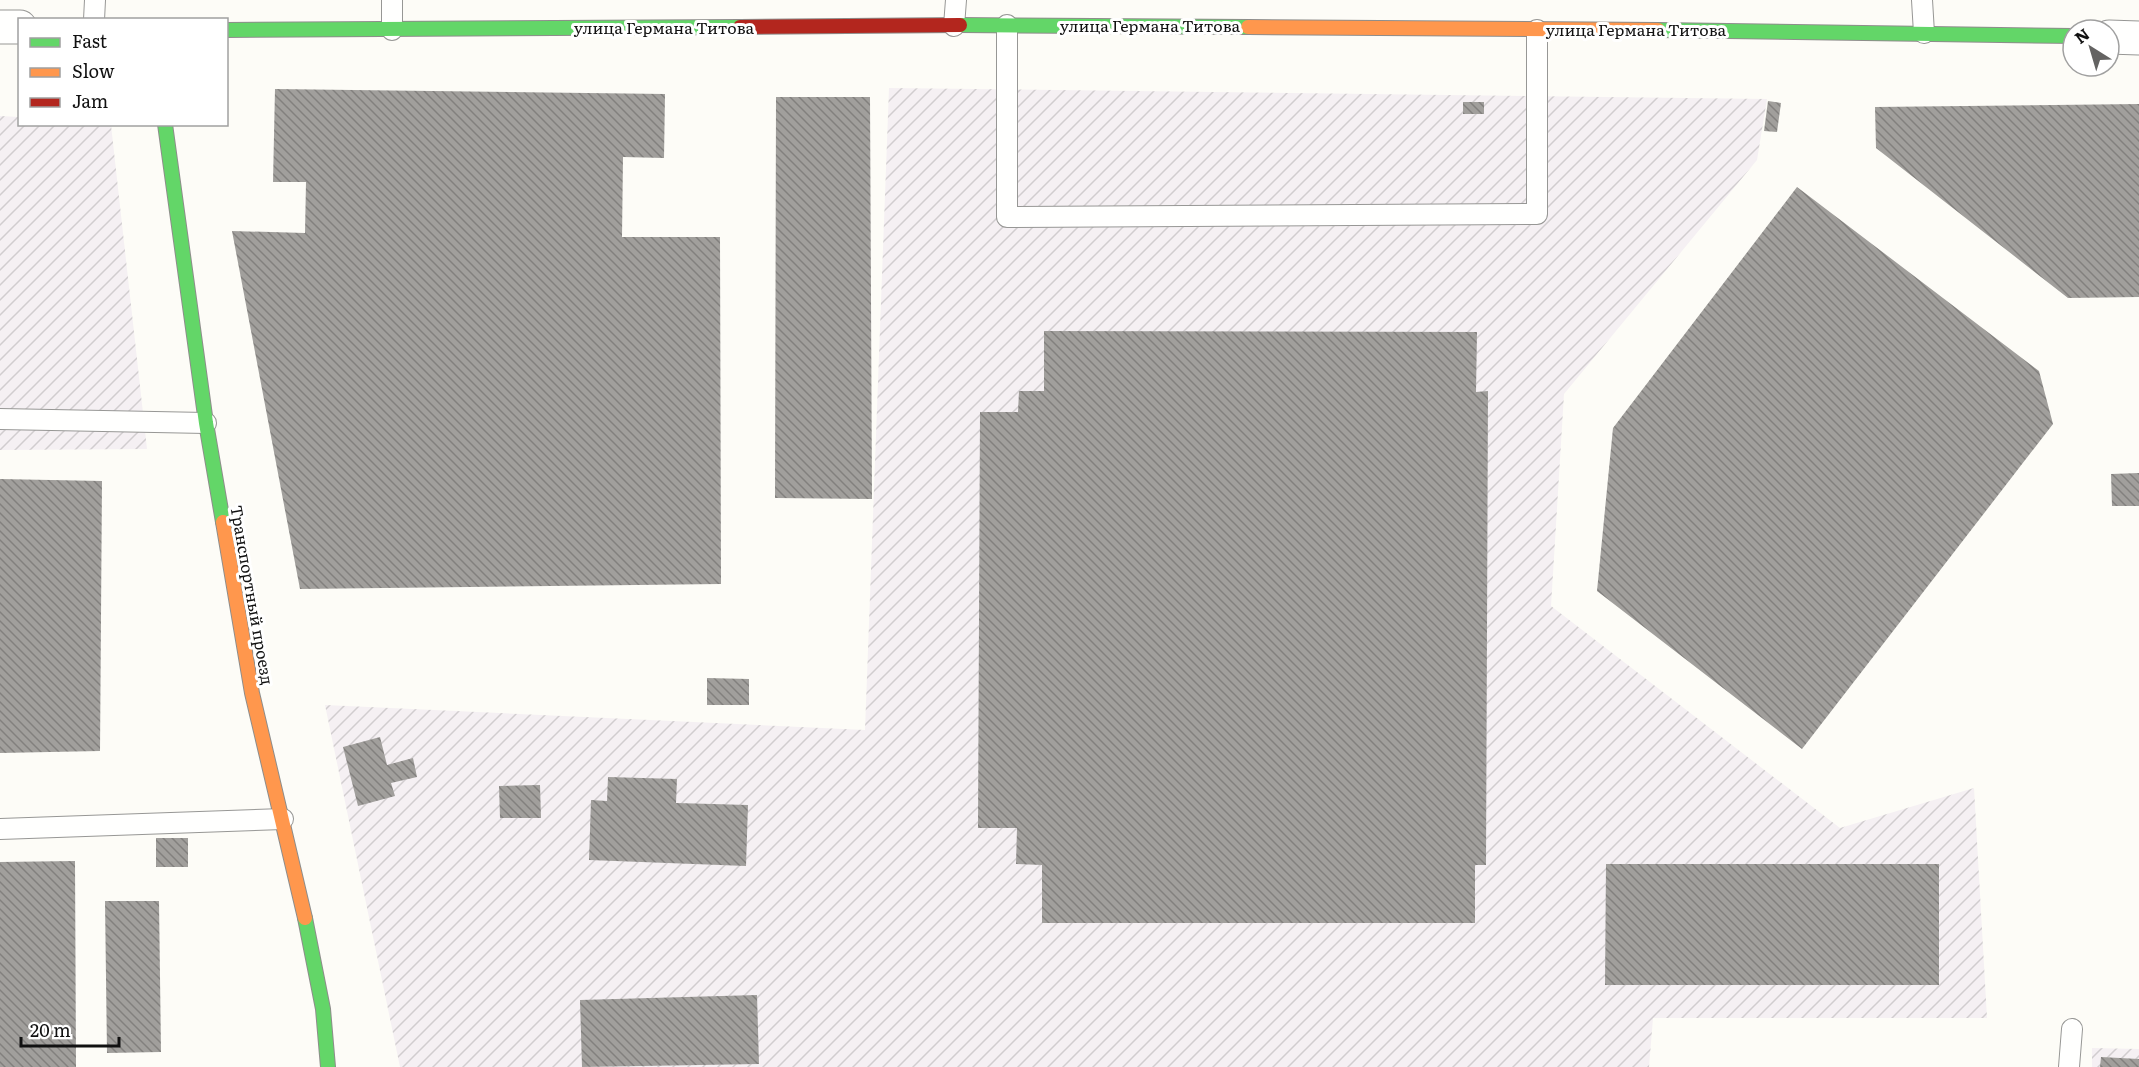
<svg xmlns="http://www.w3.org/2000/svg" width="2139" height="1067" font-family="Literata,serif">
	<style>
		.industrial { fill: url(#industrial-furrows) }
		.building { fill: url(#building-back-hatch) }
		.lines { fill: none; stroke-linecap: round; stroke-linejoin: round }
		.lane-casing { stroke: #979795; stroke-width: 22 }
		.street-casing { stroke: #979795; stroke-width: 35 }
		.fast-casing { stroke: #8e8d8b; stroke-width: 16 }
		.slow-casing { stroke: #8e8d8b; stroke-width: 16 }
		.jam-casing { stroke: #8e8d8b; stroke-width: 16 }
		.lane { stroke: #fffffe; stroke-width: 20 }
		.street { stroke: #fffffe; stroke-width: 33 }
		.fast { stroke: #63d668; stroke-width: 14 }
		.slow { stroke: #ff974d; stroke-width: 14 }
		.jam { stroke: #b3261e; stroke-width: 14 }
		.labels { text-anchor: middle; stroke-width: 6; stroke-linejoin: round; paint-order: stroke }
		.street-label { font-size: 16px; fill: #111; stroke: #fff }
	</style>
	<defs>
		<pattern id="industrial-furrows" width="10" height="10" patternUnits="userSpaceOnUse" patternTransform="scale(1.5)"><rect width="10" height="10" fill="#f5f0f3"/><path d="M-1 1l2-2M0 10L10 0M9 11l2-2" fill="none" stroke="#d1cdcf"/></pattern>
		<pattern id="building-back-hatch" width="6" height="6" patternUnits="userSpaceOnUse" patternTransform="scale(1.5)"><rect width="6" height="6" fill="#a19f9c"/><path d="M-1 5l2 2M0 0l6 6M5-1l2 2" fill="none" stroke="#82807e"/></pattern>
	</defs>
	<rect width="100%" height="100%" fill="#fdfcf7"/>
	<!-- industrial -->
	<path class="industrial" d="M 889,88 L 1767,99 L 1757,160 L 1564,394 L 1551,606 L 1840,828 L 1974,788 L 1987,1018 L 1653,1018 L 1649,1067 L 400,1067 L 325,705 L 865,730 Z
		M 0,116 L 19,117 L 20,124 L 111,125 L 147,449 L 0,450 Z
		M 2092,1048 L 2139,1049 L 2139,1067 L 2092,1067 Z"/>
	<!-- building -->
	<path class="building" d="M 275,89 L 665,94 L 664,158 L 623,157 L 622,237 L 720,237 L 721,584 L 300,589 L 232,231 L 305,233 L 306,182 L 273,182 Z
		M 776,97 L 870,97 L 872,499 L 775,498 Z
		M 1768,101 L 1781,103 L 1777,132 L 1764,131 Z
		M 1463,102 L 1484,102 L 1484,114 L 1463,114 Z
		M 2139,104 L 2139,297 L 2068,298 L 1876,148 L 1875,107 Z
		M 1797,187 L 2039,371 L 2053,424 L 1802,749 L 1597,591 L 1613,428 Z
		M 1044,331 L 1477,332 L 1476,392 L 1488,391 L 1486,865 L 1475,865 L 1475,923 L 1042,923 L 1042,865 L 1016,864 L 1017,828 L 978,828 L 980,412 L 1018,412 L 1019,391 L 1044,391 Z
		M 2139,473 L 2139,506 L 2112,506 L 2111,474 Z
		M 0,479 L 102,481 L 100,751 L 0,753 Z
		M 707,678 L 749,679 L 749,705 L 707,705 Z
		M 380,737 L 387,765 L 413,758 L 417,777 L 391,783 L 395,796 L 358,806 L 343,747 Z
		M 608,777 L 677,779 L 676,803 L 748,805 L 746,866 L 589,860 L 591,800 L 607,801 Z
		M 540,785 L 541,818 L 500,818 L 499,786 Z
		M 156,838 L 188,838 L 188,867 L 156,867 Z
		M 75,861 L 76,1067 L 0,1067 L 0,862 Z
		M 1606,864 L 1939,864 L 1939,985 L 1605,985 Z
		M 105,901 L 159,901 L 161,1052 L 107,1053 Z
		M 757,995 L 759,1064 L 582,1067 L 580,1000 Z
		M 2101,1057 L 2139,1059 L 2139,1067 L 2100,1067 Z"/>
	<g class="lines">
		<!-- lane casing -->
		<g class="lane-casing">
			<path id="lane" d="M 1922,0 L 1924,33
				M 94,20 L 95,0
				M 1007,25 L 1007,217 L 1537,214 L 1537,30
				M 954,26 L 956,0
				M 392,30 L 392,0
				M 0,419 L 206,423
				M 0,829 L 283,819
				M 2069,1067 L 2072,1029"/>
		</g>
		<!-- street casing -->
		<g class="street-casing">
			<path id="street" d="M 0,27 L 20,27
				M 2109,37 L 2139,38"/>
		</g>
		<!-- fast casing -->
		<g class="fast-casing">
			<path id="fast" d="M 960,25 L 1248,27
				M 226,30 L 740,27
				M 1658,30 L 2073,36
				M 165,124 L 206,423 L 223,522
				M 305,918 L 323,1009 L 328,1067"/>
		</g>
		<!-- slow casing -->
		<g class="slow-casing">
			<path id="slow" d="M 1248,27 L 1658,30
				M 223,522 L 252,693 L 305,918"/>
		</g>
		<!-- jam casing -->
		<g class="jam-casing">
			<path id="jam" d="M 740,27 L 960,25"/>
		</g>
		<!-- lane -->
		<use href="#lane" class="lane"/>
		<!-- street -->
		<use href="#street" class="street"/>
		<!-- fast -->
		<use href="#fast" class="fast"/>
		<!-- slow -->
		<use href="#slow" class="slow"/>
		<!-- jam -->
		<use href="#jam" class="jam"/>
	</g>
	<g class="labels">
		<!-- street labels -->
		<g class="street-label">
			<text x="1150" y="32">улица Германа Титова</text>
			<text x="664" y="34">улица Германа Титова</text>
			<text x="1636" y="36">улица Германа Титова</text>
			<text transform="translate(252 595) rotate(80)" y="6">Транспортный проезд</text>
		</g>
	</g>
	<!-- legend -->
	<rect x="18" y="18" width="210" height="108" fill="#ffffff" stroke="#a0a0a0" stroke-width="1.5"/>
	<rect x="30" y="38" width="30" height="9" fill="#63d668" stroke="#a0a0a0" stroke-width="1.5"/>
	<text x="72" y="48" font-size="18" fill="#111111">Fast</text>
	<rect x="30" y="68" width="30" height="9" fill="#ff974d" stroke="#a0a0a0" stroke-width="1.5"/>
	<text x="72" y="78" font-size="18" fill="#111111">Slow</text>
	<rect x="30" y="98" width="30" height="9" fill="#b3261e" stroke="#a0a0a0" stroke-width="1.5"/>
	<text x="72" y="108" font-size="18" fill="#111111">Jam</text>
	<!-- north arrow -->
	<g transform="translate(2091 48) rotate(323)"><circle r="28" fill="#ffffff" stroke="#a0a0a0" stroke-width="1.5"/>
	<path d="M0-4.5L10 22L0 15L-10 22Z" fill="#646362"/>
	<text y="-9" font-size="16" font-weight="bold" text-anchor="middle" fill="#111111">N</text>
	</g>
	<!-- scale -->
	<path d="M21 1037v9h98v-9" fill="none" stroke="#111111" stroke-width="3"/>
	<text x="30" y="1037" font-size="18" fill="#111111" stroke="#ffffff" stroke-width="4.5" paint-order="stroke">20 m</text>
</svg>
